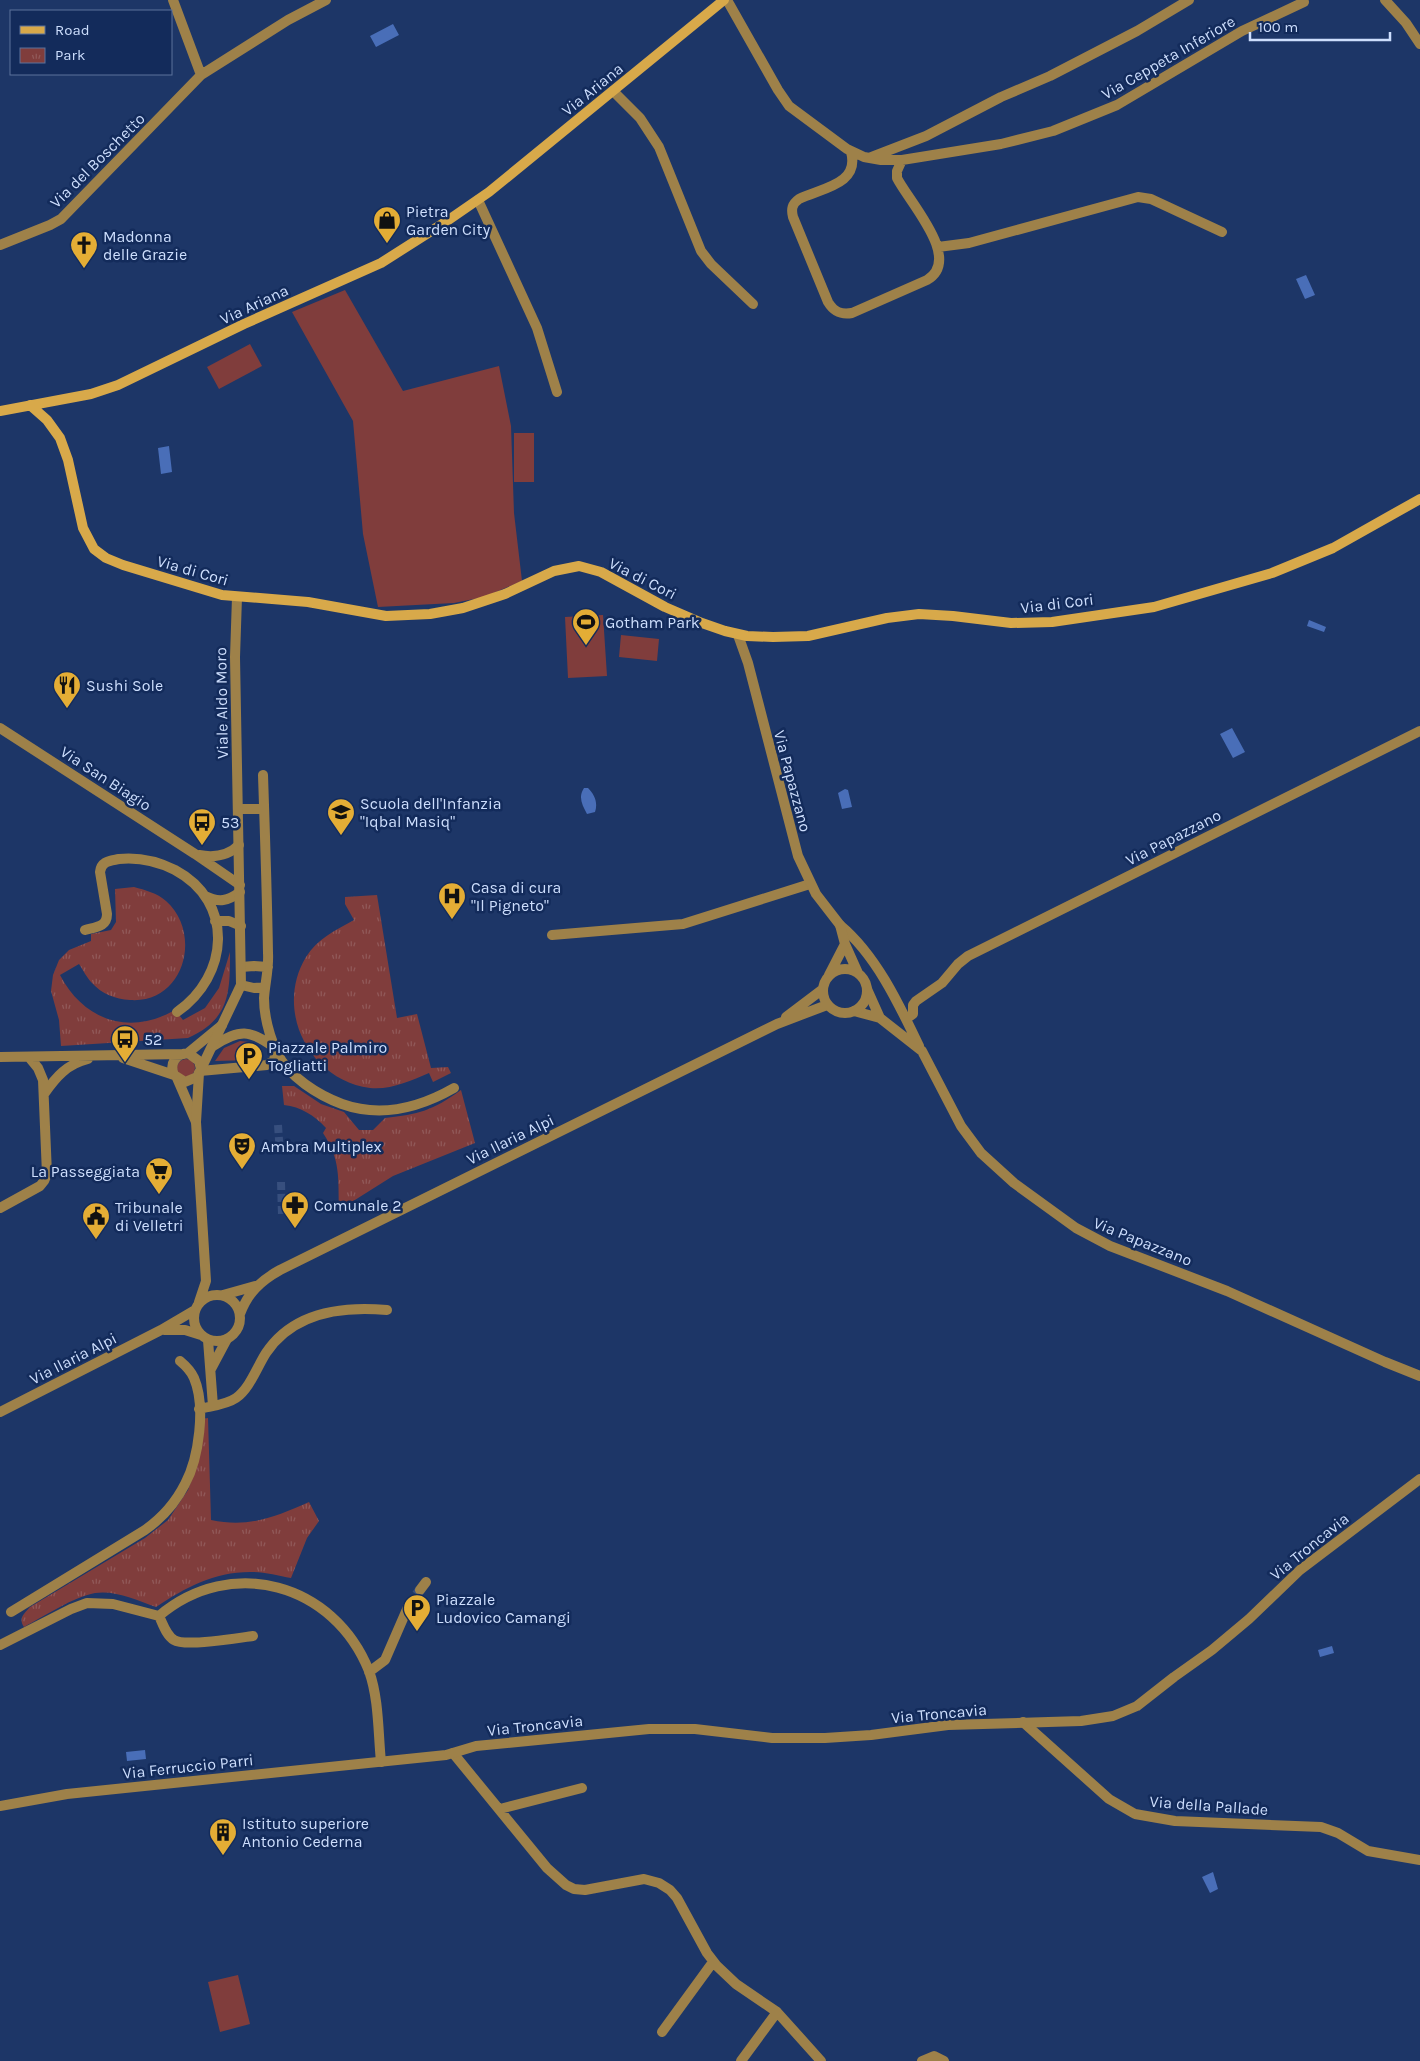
<svg xmlns="http://www.w3.org/2000/svg" width="1420" height="2061" font-family="Karla,sans-serif">
	<style>
		.grass { fill: #803d3c }
		.park { fill: url(#park-tufts) }
		.water { fill: #496eb8 }
		.lines { fill: none; stroke-linecap: round; stroke-linejoin: round }
		.pedestrian-tunnel { stroke: #374f7e; stroke-width: 8; stroke-dasharray: 8 4; stroke-linecap: butt }
		.minor-tunnel { stroke: #374f7e; stroke-width: 10; stroke-dasharray: 10 5; stroke-linecap: butt }
		.minor { stroke: #9e8149; stroke-width: 10 }
		.tertiary { stroke: #9e8149; stroke-width: 10 }
		.secondary { stroke: #d8a94a; stroke-width: 10 }
		.labels { text-anchor: middle; stroke-width: 5; stroke-linejoin: round; paint-order: stroke }
		.street-label { font-size: 16px; fill: #cddefd; stroke: #132b5b }
		.poi-label { font-size: 16px; fill: #cddefd; stroke: #132b5b; text-anchor: start }
	</style>
	<defs>
		<pattern id="park-tufts" width="24" height="20" patternUnits="userSpaceOnUse" patternTransform="scale(1.25)"><rect width="24" height="20" fill="#803d3c"/><path d="M3 7l-1-3M5 7V3M7 7l1-3M15 17l-1-3M17 17v-4M19 17l1-3" fill="none" stroke="#915959"/></pattern>
	</defs>
	<rect width="100%" height="100%" fill="#1d3667"/>
	<!-- grass -->
	<path class="grass" d="M 345,290 L 403,391 L 499,366 L 511,426 L 514,513 L 522,581 L 484,597 L 454,603 L 378,607 L 363,534 L 353,421 L 292,312 Z
		M 250,344 L 262,366 L 219,389 L 207,367 Z
		M 514,433 L 534,433 L 534,482 L 514,482 Z
		M 603,615 L 607,676 L 568,678 L 565,617 Z
		M 621,635 L 659,639 L 657,661 L 619,657 Z
		M 240,1041 L 249,1042 L 262,1050 L 258,1057 L 252,1060 L 215,1061 L 224,1048 Z
		M177 1068a9 9 0 1 1 18 0a9 9 0 1 1-18 0Z
		M 238,1975 L 250,2024 L 220,2032 L 208,1982 Z"/>
	<!-- park -->
	<path class="park" d="M 134,887 C 145,890 157,893 166,901 C 203,934 184,1004 130,1000 C 115,999 102,994 92,983 C 87,978 83,970 79,964 L 60,975 C 84,1021 130,1036 175,1010 L 183,1020 L 205,1008 L 219,988 L 230,952 C 230,993 230,1019 188,1038 L 61,1046 L 59,1020 L 51,991 L 53,975 L 59,960 L 69,950 L 91,941 L 91,934 L 111,930 L 116,922 L 115,889 Z
		M 377,895 L 397,1018 L 417,1014 L 431,1068 L 448,1067 L 451,1073 L 433,1082 L 429,1073 C 410,1081 391,1090 370,1088 C 309,1080 274,1010 306,957 C 317,939 336,930 354,920 L 345,904 L 345,897 Z
		M 282,1086 L 294,1086 L 321,1104 L 344,1112 L 359,1130 L 373,1130 L 385,1118 C 419,1114 432,1111 461,1090 L 475,1143 L 393,1176 L 339,1210 C 338,1178 341,1160 323,1133 L 326,1128 C 314,1115 301,1107 284,1105 Z
		M 208,1418 L 211,1520 C 249,1528 275,1517 309,1502 L 319,1521 L 307,1538 L 291,1578 C 279,1576 265,1572 253,1572 C 216,1571 186,1587 156,1607 C 137,1600 115,1590 95,1593 C 73,1597 45,1616 24,1627 C 18,1618 24,1614 30,1607 L 145,1538 L 168,1520 L 188,1490 L 197,1465 L 202,1419 Z"/>
	<!-- water -->
	<path class="water" d="M 393,24 L 399,35 L 376,47 L 370,36 Z
		M 1306,275 L 1315,295 L 1305,299 L 1296,279 Z
		M 169,446 L 172,472 L 161,474 L 158,448 Z
		M 1309,620 L 1326,627 L 1324,632 L 1307,626 Z
		M 1232,728 L 1245,752 L 1233,758 L 1220,734 Z
		M 584,788 L 588,788 C 595,795 598,803 595,812 L 587,814 C 582,805 578,797 584,788 Z
		M 845,789 L 848,790 L 852,807 L 842,809 L 838,793 Z
		M 1332,1646 L 1334,1653 L 1320,1657 L 1318,1650 Z
		M 145,1750 L 146,1759 L 127,1761 L 126,1752 Z
		M 1213,1872 L 1218,1889 L 1210,1893 L 1202,1877 Z"/>
	<g class="lines">
		<!-- pedestrian-tunnel -->
		<path class="pedestrian-tunnel" d="M 278,1125 L 280,1154
			M 281,1182 L 282,1215"/>
		<!-- minor-tunnel -->
		<path class="minor-tunnel" d="M 408,1607 L 420,1590"/>
		<!-- minor -->
		<path class="minor" d="M 173,0 L 201,75
			M 727,0 L 778,90 L 789,106 L 847,149 L 864,157 L 881,160 L 902,160 L 1001,144 L 1053,131 L 1117,105 L 1242,31 L 1304,2
			M 1385,0 L 1406,23 L 1420,44
			M 613,91 L 640,118 L 659,147 L 701,251 L 711,264 L 753,304
			M 851,152 C 860,184 822,188 799,199 C 792,204 791,209 793,217 L 828,302 C 834,312 841,315 852,313 L 927,280 C 963,259 909,202 897,178 L 897,171 L 902,160
			M 869,158 L 926,136 L 1001,97 L 1050,76 L 1137,31 L 1189,0
			M 478,200 L 537,328 L 557,392
			M 0,245 L 50,225 L 61,219 L 201,75 L 288,20 L 326,0
			M 938,247 L 969,243 L 1138,197 L 1151,199 L 1222,232
			M 0,728 L 195,854 L 240,885
			M 263,775 C 265,834 267,894 268,953 C 269,969 265,983 264,998 C 264,1016 270,1037 277,1053 C 289,1077 318,1095 342,1104 C 381,1118 419,1108 454,1088
			M 238,809 L 264,809
			M 199,855 C 215,858 228,856 239,845
			M 205,896 C 219,903 228,901 240,892
			M 215,921 L 229,921 L 241,926
			M 840,925 C 876,955 899,1004 919,1046
			M 85,930 C 96,927 107,927 107,914 L 100,872 C 101,861 110,861 119,859 C 139,857 157,861 175,870 C 235,902 229,976 177,1012
			M 552,935 L 683,924 L 810,884
			M 241,967 L 254,966 L 268,967
			M 241,985 L 254,988 L 265,987
			M 867,989 L 880,1018
			M 854,1011 L 880,1018 L 922,1051 L 961,1126 L 981,1153 L 1014,1183 L 1076,1228 L 1110,1246 L 1227,1291 L 1385,1362 L 1420,1376
			M 906,1019 L 913,1014 L 913,1005 L 916,1001 L 942,983 L 958,964 L 968,956 L 1420,731
			M 213,1046 C 239,1029 250,1029 275,1048
			M 188,1053 L 222,1025
			M 0,1057 L 184,1054
			M 123,1058 L 174,1075 L 185,1082 L 197,1077 L 201,1069 L 199,1061 L 188,1053 C 176,1054 169,1063 174,1075
			M 200,1071 L 267,1065 L 274,1060 L 276,1051
			M 177,1078 L 196,1122
			M 44,1094 C 56,1077 67,1064 88,1059
			M 0,1208 L 40,1186 L 44,1181 L 47,1174 L 43,1080 L 38,1068 L 29,1057
			M 208,1340 L 213,1406
			M 211,1369 L 227,1339
			M 199,1409 C 211,1406 226,1405 236,1398 C 250,1388 257,1367 266,1353 C 293,1312 343,1306 387,1310
			M 420,1590 L 426,1582
			M 11,1612 L 145,1530 C 162,1518 176,1502 185,1484 C 199,1458 206,1406 194,1378 C 191,1371 186,1366 180,1361
			M 159,1616 C 231,1555 334,1583 369,1671 C 379,1699 378,1732 381,1762
			M 0,1645 L 71,1609 L 87,1603 L 113,1604 L 159,1616 C 163,1624 166,1635 174,1640 C 185,1647 237,1638 253,1636
			M 369,1672 L 385,1660 L 408,1607
			M 1023,1722 L 1109,1799 L 1135,1814 L 1175,1821 L 1321,1827 L 1338,1833 L 1368,1851 L 1420,1860
			M 453,1753 L 547,1868 L 566,1885 L 574,1889 L 585,1890 L 644,1879 L 659,1883 L 670,1890 L 677,1898 L 707,1953 L 717,1966 L 736,1984 L 777,2012 L 821,2061
			M 500,1809 L 582,1788
			M 662,2032 L 713,1962
			M 741,2061 L 777,2012
			M 922,2061 L 934,2056 L 944,2061"/>
		<!-- tertiary -->
		<path class="tertiary" d="M 738,635 L 748,663 L 798,856 L 816,894 L 840,925 L 845,944 L 858,973
			M823 991a22 22 0 1 1 44 0a22 22 0 1 1-44 0Z
			M 829,975 L 845,944
			M 786,1017 L 823,989
			M 201,1069 L 241,985 L 235,657 L 237,597
			M194 1318a23 23 0 1 1 46 0a23 23 0 1 1-46 0Z
			M 223,1295 L 255,1286
			M 199,1302 L 206,1281 L 196,1122 L 199,1073
			M 240,1314 C 248,1293 260,1281 280,1270 L 777,1024 L 827,1005
			M 164,1330 L 185,1330 L 201,1335
			M 0,1412 L 161,1330 L 195,1310
			M 0,1806 L 67,1794 L 446,1755 L 476,1746 L 649,1729 L 695,1729 L 772,1738 L 825,1738 L 871,1735 L 948,1725 L 1081,1721 L 1113,1716 L 1137,1706 L 1174,1677 L 1212,1650 L 1249,1619 L 1300,1570 L 1420,1479"/>
		<!-- secondary -->
		<path class="secondary" d="M 30,405 L 47,420 L 60,438 L 68,460 L 83,528 L 94,549 L 106,558 L 123,565 L 222,595 L 308,602 L 386,616 L 430,614 L 463,608 L 505,594 L 554,571 L 579,566 L 601,572 L 665,607 L 702,623 L 725,631 L 747,636 L 773,637 L 808,636 L 887,618 L 919,614 L 953,616 L 1011,623 L 1052,622 L 1154,607 L 1272,573 L 1333,548 L 1420,499
			M 0,411 L 91,394 L 118,385 L 244,324 L 381,263 L 447,221 L 489,192 L 724,0"/>
	</g>
	<!-- icons -->
	<defs>
		<g id="shop-pin" transform="scale(1.4375)"><path d="M0 17L-7.5 6A9.5 9.5 0 1 1 7.5 6Z" fill="#e4ad35" stroke="#132b5b"/><path d="M-5-2.5h2.3a2.7 3.5 0 0 1 5.4 0H5L5.5 6h-11ZM-1.5-2.5h3a1.5 2.3 0 0 0-3 0Z" fill="#111"/></g>
		<g id="church-pin" transform="scale(1.4375)"><path d="M0 17L-7.5 6A9.5 9.5 0 1 1 7.5 6Z" fill="#e4ad35" stroke="#132b5b"/><path d="M-1.2-6h2.4v3.5h3.3v2.4h-3.3V6h-2.4V-.1h-3.3v-2.4h3.3Z" fill="#111"/></g>
		<g id="stadium-pin" transform="scale(1.4375)"><path d="M0 17L-7.5 6A9.5 9.5 0 1 1 7.5 6Z" fill="#e4ad35" stroke="#132b5b"/><path d="M0-5a6.5 5 0 1 0 0 10a6.5 5 0 1 0 0-10ZM-3.5-1.8h7v3.6h-7Z" fill="#111"/></g>
		<g id="restaurant-pin" transform="scale(1.4375)"><path d="M0 17L-7.5 6A9.5 9.5 0 1 1 7.5 6Z" fill="#e4ad35" stroke="#132b5b"/><path d="M-5-6h1v4h1v-4h1v4h1v-4h1v5L-1.5 .5V6h-2V.5L-5-1ZM5-6V6H3V1.5H1.5Q1.5-4 5-6Z" fill="#111"/></g>
		<g id="school-pin" transform="scale(1.4375)"><path d="M0 17L-7.5 6A9.5 9.5 0 1 1 7.5 6Z" fill="#e4ad35" stroke="#132b5b"/><path d="M0-5L7-2L0 1L-7-2ZM-4 1L0 2.5L4 1V4Q0 6-4 4Z" fill="#111"/></g>
		<g id="bus-pin" transform="scale(1.4375)"><path d="M0 17L-7.5 6A9.5 9.5 0 1 1 7.5 6Z" fill="#e4ad35" stroke="#132b5b"/><path d="M-5-6H5V4H4V6H2V4H-2V6H-4V4H-5ZM-3.5-4V0h7V-4ZM-3.5 1.2v1.5H-2V1.2ZM2 1.2v1.5H3.5V1.2Z" fill="#111"/></g>
		<g id="hospital-pin" transform="scale(1.4375)"><path d="M0 17L-7.5 6A9.5 9.5 0 1 1 7.5 6Z" fill="#e4ad35" stroke="#132b5b"/><path d="M-5-5h3v3.5h4V-5h3V5h-3V1.5h-4V5h-3Z" fill="#111"/></g>
		<g id="parking-pin" transform="scale(1.4375)"><path d="M0 17L-7.5 6A9.5 9.5 0 1 1 7.5 6Z" fill="#e4ad35" stroke="#132b5b"/><path d="M-3.5-5.5H1a3.5 3.5 0 0 1 0 7H-1V5.5H-3.5ZM-1-3.4V-.6H.8a1.4 1.4 0 0 0 0-2.8Z" fill="#111"/></g>
		<g id="theatre-pin" transform="scale(1.4375)"><path d="M0 17L-7.5 6A9.5 9.5 0 1 1 7.5 6Z" fill="#e4ad35" stroke="#132b5b"/><path d="M-5-5.5Q0-4 5-5.5V0Q5 5 0 6Q-5 5-5 0ZM-3.3-2.5H-1v1.5H-3.3ZM1-2.5H3.3v1.5H1ZM-2.8 1Q0 5.5 2.8 1Z" fill="#111"/></g>
		<g id="supermarket-pin" transform="scale(1.4375)"><path d="M0 17L-7.5 6A9.5 9.5 0 1 1 7.5 6Z" fill="#e4ad35" stroke="#132b5b"/><path d="M-6-5.5h2.5l.6 2H6L4.5 2H-2.5L-4.4-4H-6ZM-1.5 3.2a1.3 1.3 0 1 0 .1 0ZM3 3.2a1.3 1.3 0 1 0 .1 0Z" fill="#111"/></g>
		<g id="pharmacy-pin" transform="scale(1.4375)"><path d="M0 17L-7.5 6A9.5 9.5 0 1 1 7.5 6Z" fill="#e4ad35" stroke="#132b5b"/><path d="M-2-6h4v4h4v4h-4v4h-4v-4h-4v-4h4Z" fill="#111"/></g>
		<g id="civic-pin" transform="scale(1.4375)"><path d="M0 17L-7.5 6A9.5 9.5 0 1 1 7.5 6Z" fill="#e4ad35" stroke="#132b5b"/><path d="M-.6-6.5H3V-4.5H.6V-3L4-1V1h2V6H-6V1h2V-1L-.6-3ZM-1.2 2.5V6h2.4V2.5Z" fill="#111"/></g>
		<g id="building-pin" transform="scale(1.4375)"><path d="M0 17L-7.5 6A9.5 9.5 0 1 1 7.5 6Z" fill="#e4ad35" stroke="#132b5b"/><path d="M-4-6H4V6H1V3H-1V6H-4ZM-2.5-4.3h1.7v1.8h-1.7ZM.8-4.3h1.7v1.8H.8ZM-2.5-1h1.7V.8h-1.7ZM.8-1h1.7V.8H.8Z" fill="#111"/></g>
	</defs>
	<g fill-rule="evenodd">
		<use href="#shop-pin" x="387" y="220"/>
		<use href="#church-pin" x="84" y="245"/>
		<use href="#stadium-pin" x="586" y="622"/>
		<use href="#restaurant-pin" x="67" y="685"/>
		<use href="#school-pin" x="341" y="812"/>
		<use href="#bus-pin" x="202" y="822"/>
		<use href="#hospital-pin" x="452" y="896"/>
		<use href="#bus-pin" x="125" y="1039"/>
		<use href="#parking-pin" x="249" y="1056"/>
		<use href="#theatre-pin" x="242" y="1146"/>
		<use href="#supermarket-pin" x="159" y="1171"/>
		<use href="#pharmacy-pin" x="295" y="1205"/>
		<use href="#civic-pin" x="96" y="1216"/>
		<use href="#parking-pin" x="417" y="1608"/>
		<use href="#building-pin" x="223" y="1832"/>
	</g>
	<g class="labels">
		<!-- street labels -->
		<g class="street-label">
			<text transform="translate(1168 57) rotate(-30)" y="6">Via Ceppeta Inferiore</text>
			<text transform="translate(592 89) rotate(-39)" y="6">Via Ariana</text>
			<text transform="translate(97 160) rotate(-45)" y="6">Via del Boschetto</text>
			<text transform="translate(254 304) rotate(-25)" y="6">Via Ariana</text>
			<text transform="translate(193 570) rotate(16)" y="6">Via di Cori</text>
			<text transform="translate(643 578) rotate(27)" y="6">Via di Cori</text>
			<text transform="translate(1057 603) rotate(-7)" y="6">Via di Cori</text>
			<text transform="translate(221 703) rotate(-91)" y="6">Viale Aldo Moro</text>
			<text transform="translate(106 778) rotate(33)" y="6">Via San Biagio</text>
			<text transform="translate(793 781) rotate(75)" y="6">Via Papazzano</text>
			<text transform="translate(1173 837) rotate(-27)" y="6">Via Papazzano</text>
			<text transform="translate(510 1139) rotate(-26)" y="6">Via Ilaria Alpi</text>
			<text transform="translate(1143 1241) rotate(22)" y="6">Via Papazzano</text>
			<text transform="translate(73 1358) rotate(-27)" y="6">Via Ilaria Alpi</text>
			<text transform="translate(1309 1546) rotate(-39)" y="6">Via Troncavia</text>
			<text transform="translate(939 1713) rotate(-5)" y="6">Via Troncavia</text>
			<text transform="translate(535 1725) rotate(-6)" y="6">Via Troncavia</text>
			<text transform="translate(188 1766) rotate(-6)" y="6">Via Ferruccio Parri</text>
			<text transform="translate(1209 1805) rotate(4)" y="6">Via della Pallade</text>
		</g>
		<!-- poi labels -->
		<g class="poi-label">
			<text x="406" y="217">Pietra<tspan x="406" dy="18">Garden City</tspan></text>
			<text x="103" y="242">Madonna<tspan x="103" dy="18">delle Grazie</tspan></text>
			<text x="605" y="628">Gotham Park</text>
			<text x="86" y="691">Sushi Sole</text>
			<text x="360" y="809">Scuola dell'Infanzia<tspan x="360" dy="18">"Iqbal Masiq"</tspan></text>
			<text x="221" y="828">53</text>
			<text x="471" y="893">Casa di cura<tspan x="471" dy="18">"Il Pigneto"</tspan></text>
			<text x="144" y="1045">52</text>
			<text x="268" y="1053">Piazzale Palmiro<tspan x="268" dy="18">Togliatti</tspan></text>
			<text x="261" y="1152">Ambra Multiplex</text>
			<text x="140" y="1177" text-anchor="end">La Passeggiata</text>
			<text x="314" y="1211">Comunale 2</text>
			<text x="115" y="1213">Tribunale<tspan x="115" dy="18">di Velletri</tspan></text>
			<text x="436" y="1605">Piazzale<tspan x="436" dy="18">Ludovico Camangi</tspan></text>
			<text x="242" y="1829">Istituto superiore<tspan x="242" dy="18">Antonio Cederna</tspan></text>
		</g>
	</g>
	<!-- legend -->
	<rect x="10" y="10" width="162" height="65" fill="#132b5b" stroke="#5d739c"/>
	<rect x="20" y="26" width="25" height="8" fill="#d8a94a" stroke="#5d739c"/>
	<text x="55" y="35" font-size="15" fill="#cddefd">Road</text>
	<rect x="20" y="48" width="25" height="15" fill="url(#park-tufts)" stroke="#5d739c"/>
	<text x="55" y="60" font-size="15" fill="#cddefd">Park</text>
	<!-- scale -->
	<path d="M1250 32v8h140v-8" fill="none" stroke="#cddefd" stroke-width="2.5"/>
	<text x="1258" y="32" font-size="15" fill="#cddefd" stroke="#132b5b" stroke-width="4" paint-order="stroke">100 m</text>
</svg>
